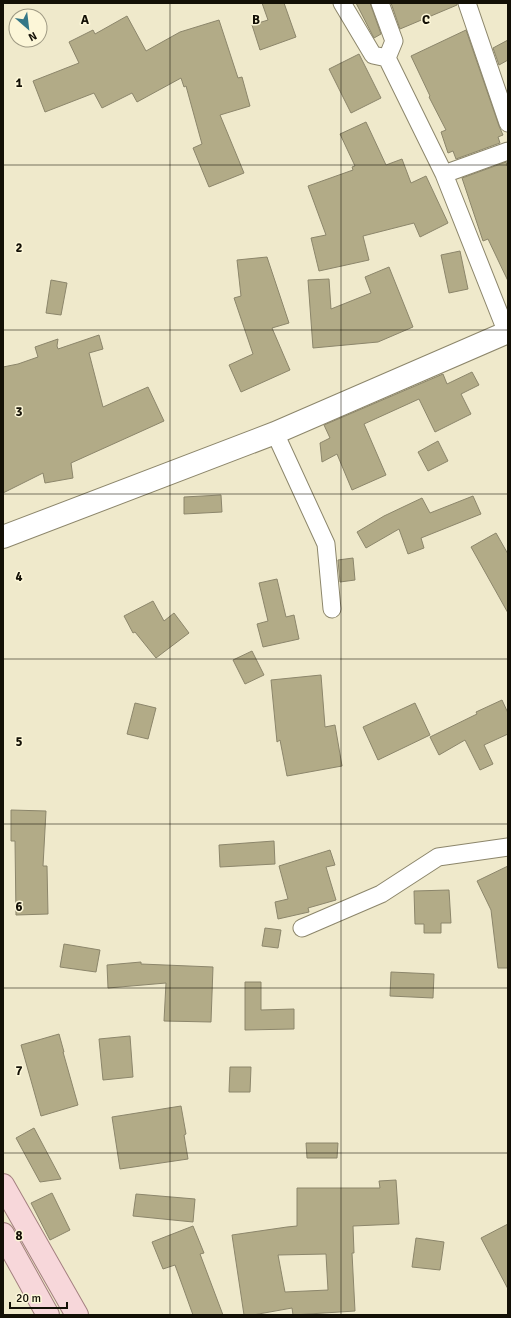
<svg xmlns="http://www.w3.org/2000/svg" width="511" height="1318" font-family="Signika,sans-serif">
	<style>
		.building { fill: #b2ab87; stroke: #8c866b; fill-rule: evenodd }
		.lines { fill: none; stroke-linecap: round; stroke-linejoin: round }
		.street-casing { stroke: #8c866b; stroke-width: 19 }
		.secondary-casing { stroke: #8c866b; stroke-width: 24 }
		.primary-casing { stroke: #a48080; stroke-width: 24 }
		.street { stroke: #fff; stroke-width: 17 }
		.secondary { stroke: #fff; stroke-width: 22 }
		.primary { stroke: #f7d7da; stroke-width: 22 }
		.grid { fill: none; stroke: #131006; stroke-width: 1; stroke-opacity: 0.55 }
		.grid-label { font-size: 13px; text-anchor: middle; font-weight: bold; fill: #131006; stroke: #fcf6d8; stroke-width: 3; stroke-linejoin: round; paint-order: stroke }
	</style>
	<rect width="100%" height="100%" fill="#efe9cb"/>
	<!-- building -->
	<path class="building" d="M 262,3 L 284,3 L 296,37 L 260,50 L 252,25 L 268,20 Z
		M 356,3 L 370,3 L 381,34 L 374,38 Z
		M 391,3 L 457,3 L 457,5 L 400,29 Z
		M 127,16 L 146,51 L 180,32 L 219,20 L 238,78 L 242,77 L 250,106 L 220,115 L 244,173 L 209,187 L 193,148 L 202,144 L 186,86 L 184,87 L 181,78 L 137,102 L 132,93 L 102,108 L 94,93 L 45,112 L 33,81 L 79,63 L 69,42 L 93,30 L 95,34 Z
		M 466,30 L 499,126 L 503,135 L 498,137 L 500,143 L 456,159 L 453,151 L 448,153 L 441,132 L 446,130 L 429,97 L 430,96 L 411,56 Z
		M 508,40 L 508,60 L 499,65 L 493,48 Z
		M 359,54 L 381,98 L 351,113 L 329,69 Z
		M 366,122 L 386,165 L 402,159 L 411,183 L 426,176 L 448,223 L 420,237 L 414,223 L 363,236 L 369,260 L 319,271 L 311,238 L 326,235 L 308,186 L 353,170 L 352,167 L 355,166 L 340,134 Z
		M 506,162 L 508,168 L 508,281 L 488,239 L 483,241 L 462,178 Z
		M 460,251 L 468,289 L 449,293 L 441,255 Z
		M 267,257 L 289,323 L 272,328 L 290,370 L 241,392 L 229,365 L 253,354 L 234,298 L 241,296 L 237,260 Z
		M 389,267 L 413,327 L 378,342 L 313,348 L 308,280 L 329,279 L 331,309 L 371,293 L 365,277 Z
		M 51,280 L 67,283 L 61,315 L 46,313 Z
		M 99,335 L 103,349 L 89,353 L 103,407 L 148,387 L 164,421 L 71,463 L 73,478 L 45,483 L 43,473 L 3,493 L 3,367 L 18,364 L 38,357 L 35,347 L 58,339 L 57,346 L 58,349 Z
		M 472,372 L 479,385 L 461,394 L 471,414 L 435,432 L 419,399 L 364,424 L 386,475 L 352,490 L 337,454 L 322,462 L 320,443 L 330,438 L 324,425 L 443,374 L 447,384 Z
		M 438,441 L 448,461 L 428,471 L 418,452 Z
		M 221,495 L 222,512 L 184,514 L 184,497 Z
		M 473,496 L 481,514 L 421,538 L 424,548 L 408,554 L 399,529 L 366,548 L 357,532 L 384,516 L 422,498 L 430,513 Z
		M 496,533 L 508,554 L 508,613 L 471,547 Z
		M 353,558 L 355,580 L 340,582 L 338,560 Z
		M 277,579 L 286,617 L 294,615 L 299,639 L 263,647 L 257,624 L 268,621 L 259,583 Z
		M 153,601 L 164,621 L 174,613 L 189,633 L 156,658 L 135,632 L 133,633 L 124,616 Z
		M 252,651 L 264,675 L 245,684 L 233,660 Z
		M 321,675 L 325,727 L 335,725 L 342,766 L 287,776 L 280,740 L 277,742 L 271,680 Z
		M 502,700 L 508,713 L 508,734 L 484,745 L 493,764 L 480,770 L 465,740 L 439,755 L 430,737 L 477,714 L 476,712 Z
		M 135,703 L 156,708 L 148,739 L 127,734 Z
		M 415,703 L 430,735 L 378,760 L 363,727 Z
		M 11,810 L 46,811 L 43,866 L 47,866 L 48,914 L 16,915 L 15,841 L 11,841 Z
		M 274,841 L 275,864 L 220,867 L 219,845 Z
		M 330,850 L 335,865 L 326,867 L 336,900 L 308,908 L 309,912 L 278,919 L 275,902 L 288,899 L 279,866 Z
		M 508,866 L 508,968 L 498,968 L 491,910 L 477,881 Z
		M 449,890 L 451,923 L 441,923 L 441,933 L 424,933 L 424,924 L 415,924 L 414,891 Z
		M 265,928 L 281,930 L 278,948 L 262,946 Z
		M 64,944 L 100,950 L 96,972 L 60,967 Z
		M 141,962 L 141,964 L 213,967 L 211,1022 L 164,1021 L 166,983 L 108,988 L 107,965 Z
		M 391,972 L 434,974 L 433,998 L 390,996 Z
		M 245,982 L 261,982 L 261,1010 L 294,1009 L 294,1029 L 245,1030 Z
		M 59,1034 L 64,1052 L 63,1052 L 78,1105 L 41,1116 L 21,1045 Z
		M 130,1036 L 133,1077 L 103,1080 L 99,1039 Z
		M 230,1067 L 251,1067 L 250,1092 L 229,1092 Z
		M 181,1106 L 186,1134 L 184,1135 L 188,1159 L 120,1169 L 112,1117 Z
		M 34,1128 L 61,1179 L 40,1182 L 16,1138 Z
		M 306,1143 L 338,1143 L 337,1158 L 307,1158 Z
		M 396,1180 L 399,1224 L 353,1226 L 354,1253 L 352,1253 L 355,1311 L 293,1315 L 292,1308 L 253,1315 L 244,1315 L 232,1235 L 287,1227 L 297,1226 L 297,1188 L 380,1188 L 379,1181 ZM 326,1254 L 328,1290 L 285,1292 L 278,1255 Z
		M 52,1193 L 70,1230 L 50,1240 L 31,1203 Z
		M 136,1194 L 195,1199 L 193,1222 L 133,1216 Z
		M 508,1224 L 508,1289 L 481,1238 Z
		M 193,1226 L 204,1253 L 200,1254 L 223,1315 L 193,1315 L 175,1265 L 163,1269 L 152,1242 Z
		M 416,1238 L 444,1242 L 440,1270 L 412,1267 Z"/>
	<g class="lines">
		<!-- street casing -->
		<g class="street-casing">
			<path id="street" d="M 342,3 L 373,55 L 387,58 L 444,174 L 507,333
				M 380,3 L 394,41 L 387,58
				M 467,3 L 508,123
				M 444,174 L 508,151
				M 275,433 L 326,544 L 332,609
				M 302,928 L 381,894 L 438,857 L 508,847"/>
		</g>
		<!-- secondary casing -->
		<g class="secondary-casing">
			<path id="secondary" d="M 3,537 L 275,433 L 508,332"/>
		</g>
		<!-- primary casing -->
		<g class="primary-casing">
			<path id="primary" d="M 3,1185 L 77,1315
				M 3,1234 L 48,1315"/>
		</g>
		<!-- street -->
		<use href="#street" class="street"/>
		<!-- secondary -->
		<use href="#secondary" class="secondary"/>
		<!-- primary -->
		<use href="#primary" class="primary"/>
	</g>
	<!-- grid -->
	<path class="grid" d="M 170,3 L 170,1315M 341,3 L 341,1315M 3,165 L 508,165M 3,330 L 508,330M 3,494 L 508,494M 3,659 L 508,659M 3,824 L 508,824M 3,988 L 508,988M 3,1153 L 508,1153"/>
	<g class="grid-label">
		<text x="85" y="24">A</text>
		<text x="256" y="24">B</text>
		<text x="426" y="24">C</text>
		<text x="19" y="87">1</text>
		<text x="19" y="252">2</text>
		<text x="19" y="416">3</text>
		<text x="19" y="581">4</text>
		<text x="19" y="746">5</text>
		<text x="19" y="911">6</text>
		<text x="19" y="1075">7</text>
		<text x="19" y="1240">8</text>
	</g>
	<!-- border -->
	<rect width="511" height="1318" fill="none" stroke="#131006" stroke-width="8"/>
	<!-- north arrow -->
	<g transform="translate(28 28) rotate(152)"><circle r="19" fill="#fcf6d8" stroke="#9f9a84"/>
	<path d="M0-3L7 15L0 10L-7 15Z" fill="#347787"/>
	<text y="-6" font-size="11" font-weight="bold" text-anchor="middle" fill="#131006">N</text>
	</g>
	<!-- scale -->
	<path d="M10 1302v6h57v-6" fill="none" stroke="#131006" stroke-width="2"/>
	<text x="16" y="1302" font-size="12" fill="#131006" stroke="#fcf6d8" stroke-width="3" paint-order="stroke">20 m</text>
</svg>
